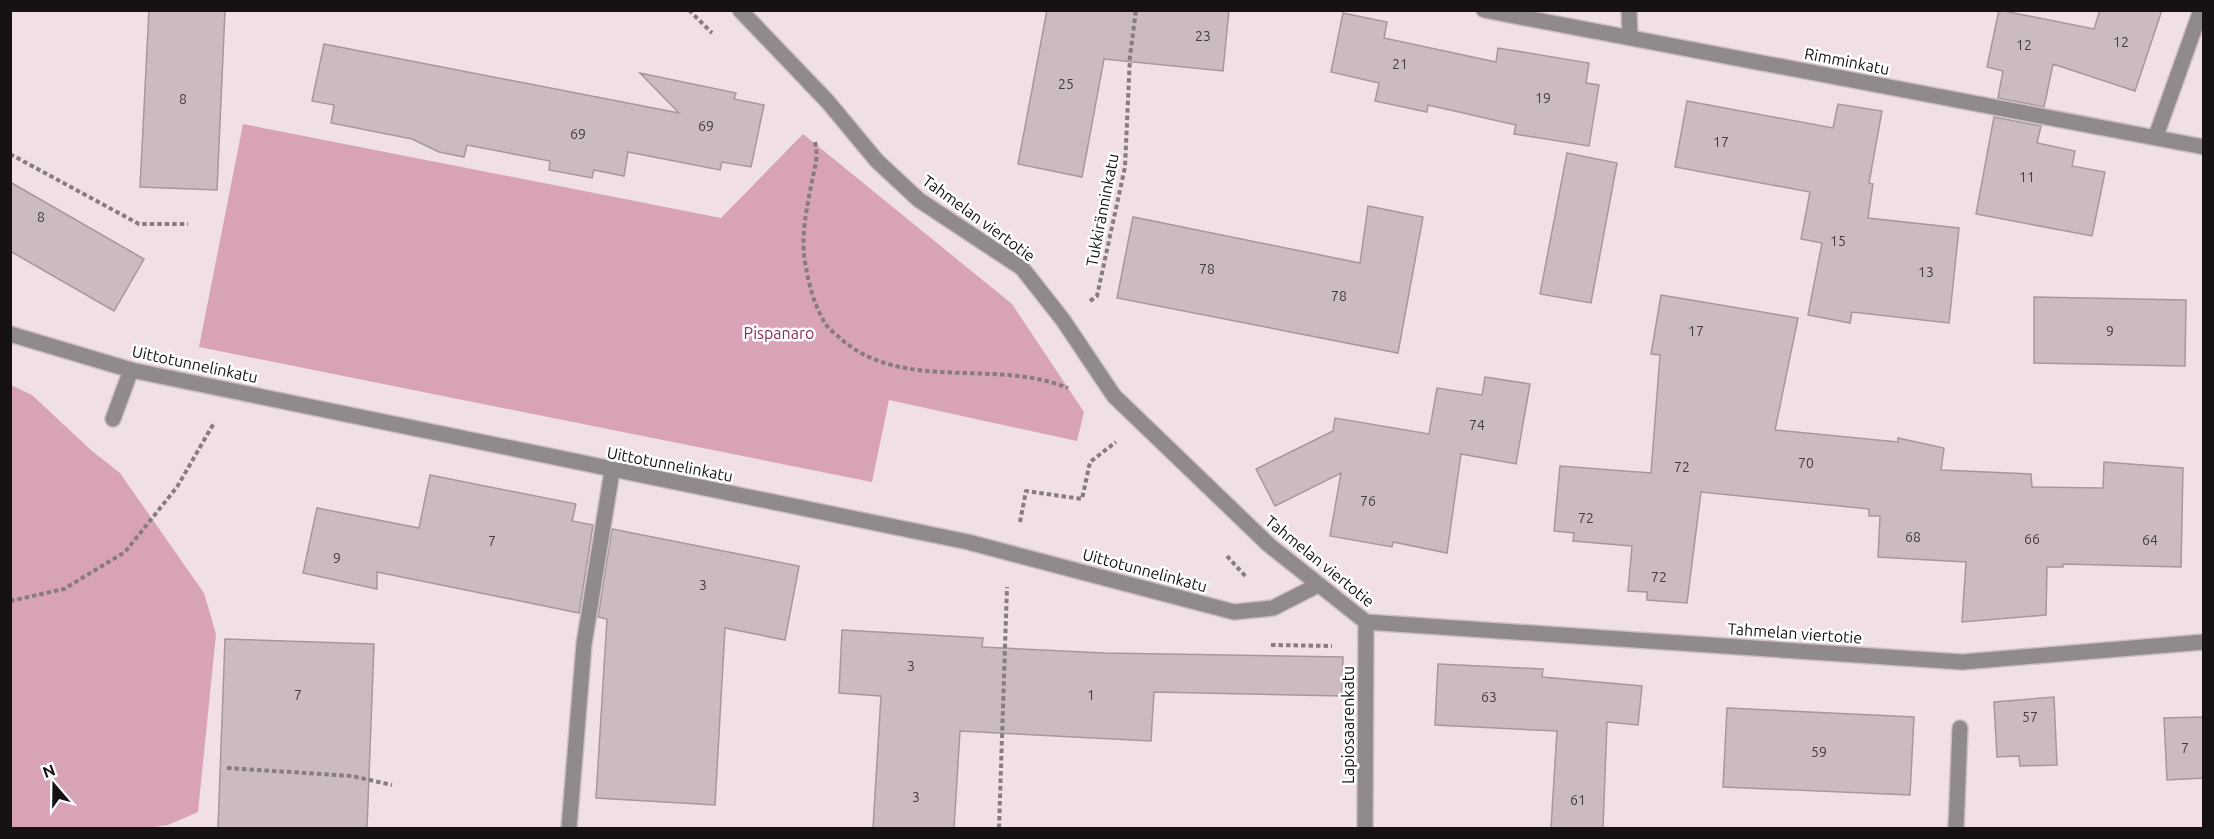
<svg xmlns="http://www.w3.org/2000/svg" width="2214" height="839" font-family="Ubuntu,sans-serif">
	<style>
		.green { fill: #d8a3b6 }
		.building { fill: #cbbbc0; stroke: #a6979c; stroke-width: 1.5 }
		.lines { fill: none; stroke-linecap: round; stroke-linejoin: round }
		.service-casing { stroke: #cdbec3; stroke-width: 18 }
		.minor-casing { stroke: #cdbec3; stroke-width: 18 }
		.path { stroke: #877c7f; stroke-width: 4; stroke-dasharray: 4.5 3; stroke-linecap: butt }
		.service { stroke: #918a8d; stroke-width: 15 }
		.minor { stroke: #918a8d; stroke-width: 15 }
		.labels { text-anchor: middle; stroke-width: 5; stroke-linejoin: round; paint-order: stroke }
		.number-label { font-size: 14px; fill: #433c3e }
		.street-label { font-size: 16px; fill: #161112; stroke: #fff }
		.park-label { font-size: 16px; fill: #8d2b58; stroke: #fff }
	</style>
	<rect width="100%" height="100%" fill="#f0dfe5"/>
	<!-- green -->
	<path class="green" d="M 243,124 L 721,218 L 803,134 L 1012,304 L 1084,412 L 1077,441 L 889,400 L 872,482 L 199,347 Z
		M 11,385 L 32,395 L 92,451 L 120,473 L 204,593 L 216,634 L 198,812 L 168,825 L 146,828 L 11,828 Z"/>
	<!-- building -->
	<path class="building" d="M 149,10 L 225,10 L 217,190 L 140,187 Z
		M 1047,10 L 1229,10 L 1223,71 L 1104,59 L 1082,177 L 1018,164 Z
		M 1999,10 L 2094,29 L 2100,10 L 2162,10 L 2135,91 L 2053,64 L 2044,107 L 1998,98 L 2003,71 L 1987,67 Z
		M 1343,13 L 1387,22 L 1384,38 L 1496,62 L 1498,48 L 1589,63 L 1586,83 L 1599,85 L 1589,146 L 1514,134 L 1516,125 L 1428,105 L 1427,112 L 1375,101 L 1379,83 L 1331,72 Z
		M 324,44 L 679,113 L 640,73 L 736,93 L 734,99 L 764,105 L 751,167 L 722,162 L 720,170 L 628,152 L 624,176 L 594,170 L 592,178 L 549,170 L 550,161 L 467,145 L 464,157 L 439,152 L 412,139 L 331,123 L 334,105 L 312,101 Z
		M 1687,101 L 1833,128 L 1838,104 L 1882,111 L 1869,183 L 1873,184 L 1868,218 L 1959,228 L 1949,323 L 1852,312 L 1850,323 L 1808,315 L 1822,243 L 1801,239 L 1810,192 L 1675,167 Z
		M 1994,117 L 2041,126 L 2037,143 L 2075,151 L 2072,166 L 2105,172 L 2092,236 L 1976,214 Z
		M 1567,153 L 1617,163 L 1591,303 L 1540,294 Z
		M 10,182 L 144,259 L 114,311 L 10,251 Z
		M 1368,206 L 1423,217 L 1398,353 L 1117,298 L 1133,217 L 1360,263 Z
		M 1661,295 L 1798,318 L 1775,430 L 1898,442 L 1898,438 L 1944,448 L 1941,470 L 2031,474 L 2032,487 L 2103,488 L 2104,462 L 2183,468 L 2181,567 L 2063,564 L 2063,567 L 2047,567 L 2046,615 L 1962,622 L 1966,562 L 1878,557 L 1880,516 L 1869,516 L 1869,509 L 1701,492 L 1687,603 L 1647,600 L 1647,592 L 1628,591 L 1632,546 L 1573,541 L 1574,533 L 1554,531 L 1560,466 L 1651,473 L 1660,355 L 1651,354 Z
		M 2034,297 L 2186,300 L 2185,366 L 2034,363 Z
		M 1485,377 L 1530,384 L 1516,464 L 1461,454 L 1447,553 L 1393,542 L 1392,547 L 1330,536 L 1341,473 L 1275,506 L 1256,469 L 1333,431 L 1335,418 L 1429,434 L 1437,388 L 1482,395 Z
		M 430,475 L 576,504 L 572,521 L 593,525 L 579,613 L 377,572 L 377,589 L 303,573 L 317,508 L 419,528 Z
		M 612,529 L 799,566 L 785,640 L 725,628 L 715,805 L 596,798 L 607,619 L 598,617 Z
		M 842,630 L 983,638 L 982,647 L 1104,653 L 1343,657 L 1342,696 L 1154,692 L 1151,741 L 960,731 L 954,828 L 873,828 L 881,696 L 839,693 Z
		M 225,639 L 374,644 L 367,828 L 218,828 Z
		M 1438,664 L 1543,669 L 1542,677 L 1642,686 L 1638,725 L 1607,722 L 1603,828 L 1551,828 L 1557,731 L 1435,725 Z
		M 2054,697 L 2057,765 L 2020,766 L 2019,756 L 1997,757 L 1994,702 Z
		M 1727,708 L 1914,717 L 1910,795 L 1723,787 Z
		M 2204,717 L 2204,778 L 2167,780 L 2164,718 Z"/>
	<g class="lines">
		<!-- service casing -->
		<g class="service-casing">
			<path id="service" d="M 113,419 L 131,370
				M 569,828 L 584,644 L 612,471"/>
		</g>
		<!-- minor casing -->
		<g class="minor-casing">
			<path id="minor" d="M 740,10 L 828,102 L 877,161 L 919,200 L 1022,268 L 1063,320 L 1114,396 L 1269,545 L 1366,622 L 1962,662 L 2204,642
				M 1484,10 L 2204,147
				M 1629,10 L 1630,37
				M 2156,136 L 2201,10
				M 10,334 L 131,370 L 968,542 L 1234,612 L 1273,608 L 1318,585
				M 1365,828 L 1366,622
				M 1956,828 L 1960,728"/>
		</g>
		<!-- path -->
		<path class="path" d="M 689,10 L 712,33
			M 815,142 C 819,158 814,170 811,186 C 806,213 800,240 806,267 C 809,286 815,307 825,323 C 828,329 836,334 841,339 C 903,393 996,358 1068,388
			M 10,154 L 139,224 L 188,224
			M 1090,301 L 1097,296 L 1125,167 L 1130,56 L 1136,10
			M 1020,522 L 1026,491 L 1082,499 L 1090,462 L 1116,442
			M 1227,556 L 1246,577
			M 10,601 L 64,589 L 125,552 L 177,487 L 214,423
			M 1271,645 L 1332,646
			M 227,768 L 352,776 L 392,785
			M 999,828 L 1007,587"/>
		<!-- service -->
		<use href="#service" class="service"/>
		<!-- minor -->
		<use href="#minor" class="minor"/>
	</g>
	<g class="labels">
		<!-- number labels -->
		<g class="number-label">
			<text x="1203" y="41">23</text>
			<text x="2121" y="47">12</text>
			<text x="2024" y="50">12</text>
			<text x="1400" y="69">21</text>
			<text x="1066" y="89">25</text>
			<text x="1543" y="103">19</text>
			<text x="183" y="104">8</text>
			<text x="706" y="131">69</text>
			<text x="578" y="139">69</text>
			<text x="1721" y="147">17</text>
			<text x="2027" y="182">11</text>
			<text x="41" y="222">8</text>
			<text x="1838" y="246">15</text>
			<text x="1207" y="274">78</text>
			<text x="1926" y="277">13</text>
			<text x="1339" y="301">78</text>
			<text x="1696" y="336">17</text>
			<text x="2110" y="336">9</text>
			<text x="1477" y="430">74</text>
			<text x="1806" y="468">70</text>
			<text x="1682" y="472">72</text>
			<text x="1368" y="506">76</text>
			<text x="1586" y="523">72</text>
			<text x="1913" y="542">68</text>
			<text x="2032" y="544">66</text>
			<text x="2150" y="545">64</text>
			<text x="492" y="546">7</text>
			<text x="337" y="563">9</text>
			<text x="1659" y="582">72</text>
			<text x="703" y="590">3</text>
			<text x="911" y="671">3</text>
			<text x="298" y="700">7</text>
			<text x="1091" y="700">1</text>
			<text x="1489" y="702">63</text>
			<text x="2030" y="722">57</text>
			<text x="2185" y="753">7</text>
			<text x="1819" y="757">59</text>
			<text x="916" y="802">3</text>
			<text x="1578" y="805">61</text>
		</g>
		<!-- street labels -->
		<g class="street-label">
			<text transform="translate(1847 61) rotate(11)" y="6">Rimminkatu</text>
			<text transform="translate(1102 210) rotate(-79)" y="6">Tukkiränninkatu</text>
			<text transform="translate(979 218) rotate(36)" y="6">Tahmelan viertotie</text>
			<text transform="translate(195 364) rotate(12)" y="6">Uittotunnelinkatu</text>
			<text transform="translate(670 464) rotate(11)" y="6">Uittotunnelinkatu</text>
			<text transform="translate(1320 561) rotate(39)" y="6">Tahmelan viertotie</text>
			<text transform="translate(1145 570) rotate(15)" y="6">Uittotunnelinkatu</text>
			<text transform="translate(1795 633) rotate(4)" y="6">Tahmelan viertotie</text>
			<text transform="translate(1348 725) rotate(-90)" y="6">Lapiosaarenkatu</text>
		</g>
		<!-- park labels -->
		<g class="park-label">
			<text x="779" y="339">Pispanaro</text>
		</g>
	</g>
	<!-- border -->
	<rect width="2214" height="839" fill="none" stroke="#161112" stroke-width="24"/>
	<!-- north arrow -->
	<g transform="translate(54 785) rotate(340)" stroke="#ffffff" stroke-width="4.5" paint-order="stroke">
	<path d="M0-4.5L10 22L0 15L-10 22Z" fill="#161112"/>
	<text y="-9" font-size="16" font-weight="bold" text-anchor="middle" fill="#161112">N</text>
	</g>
</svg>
